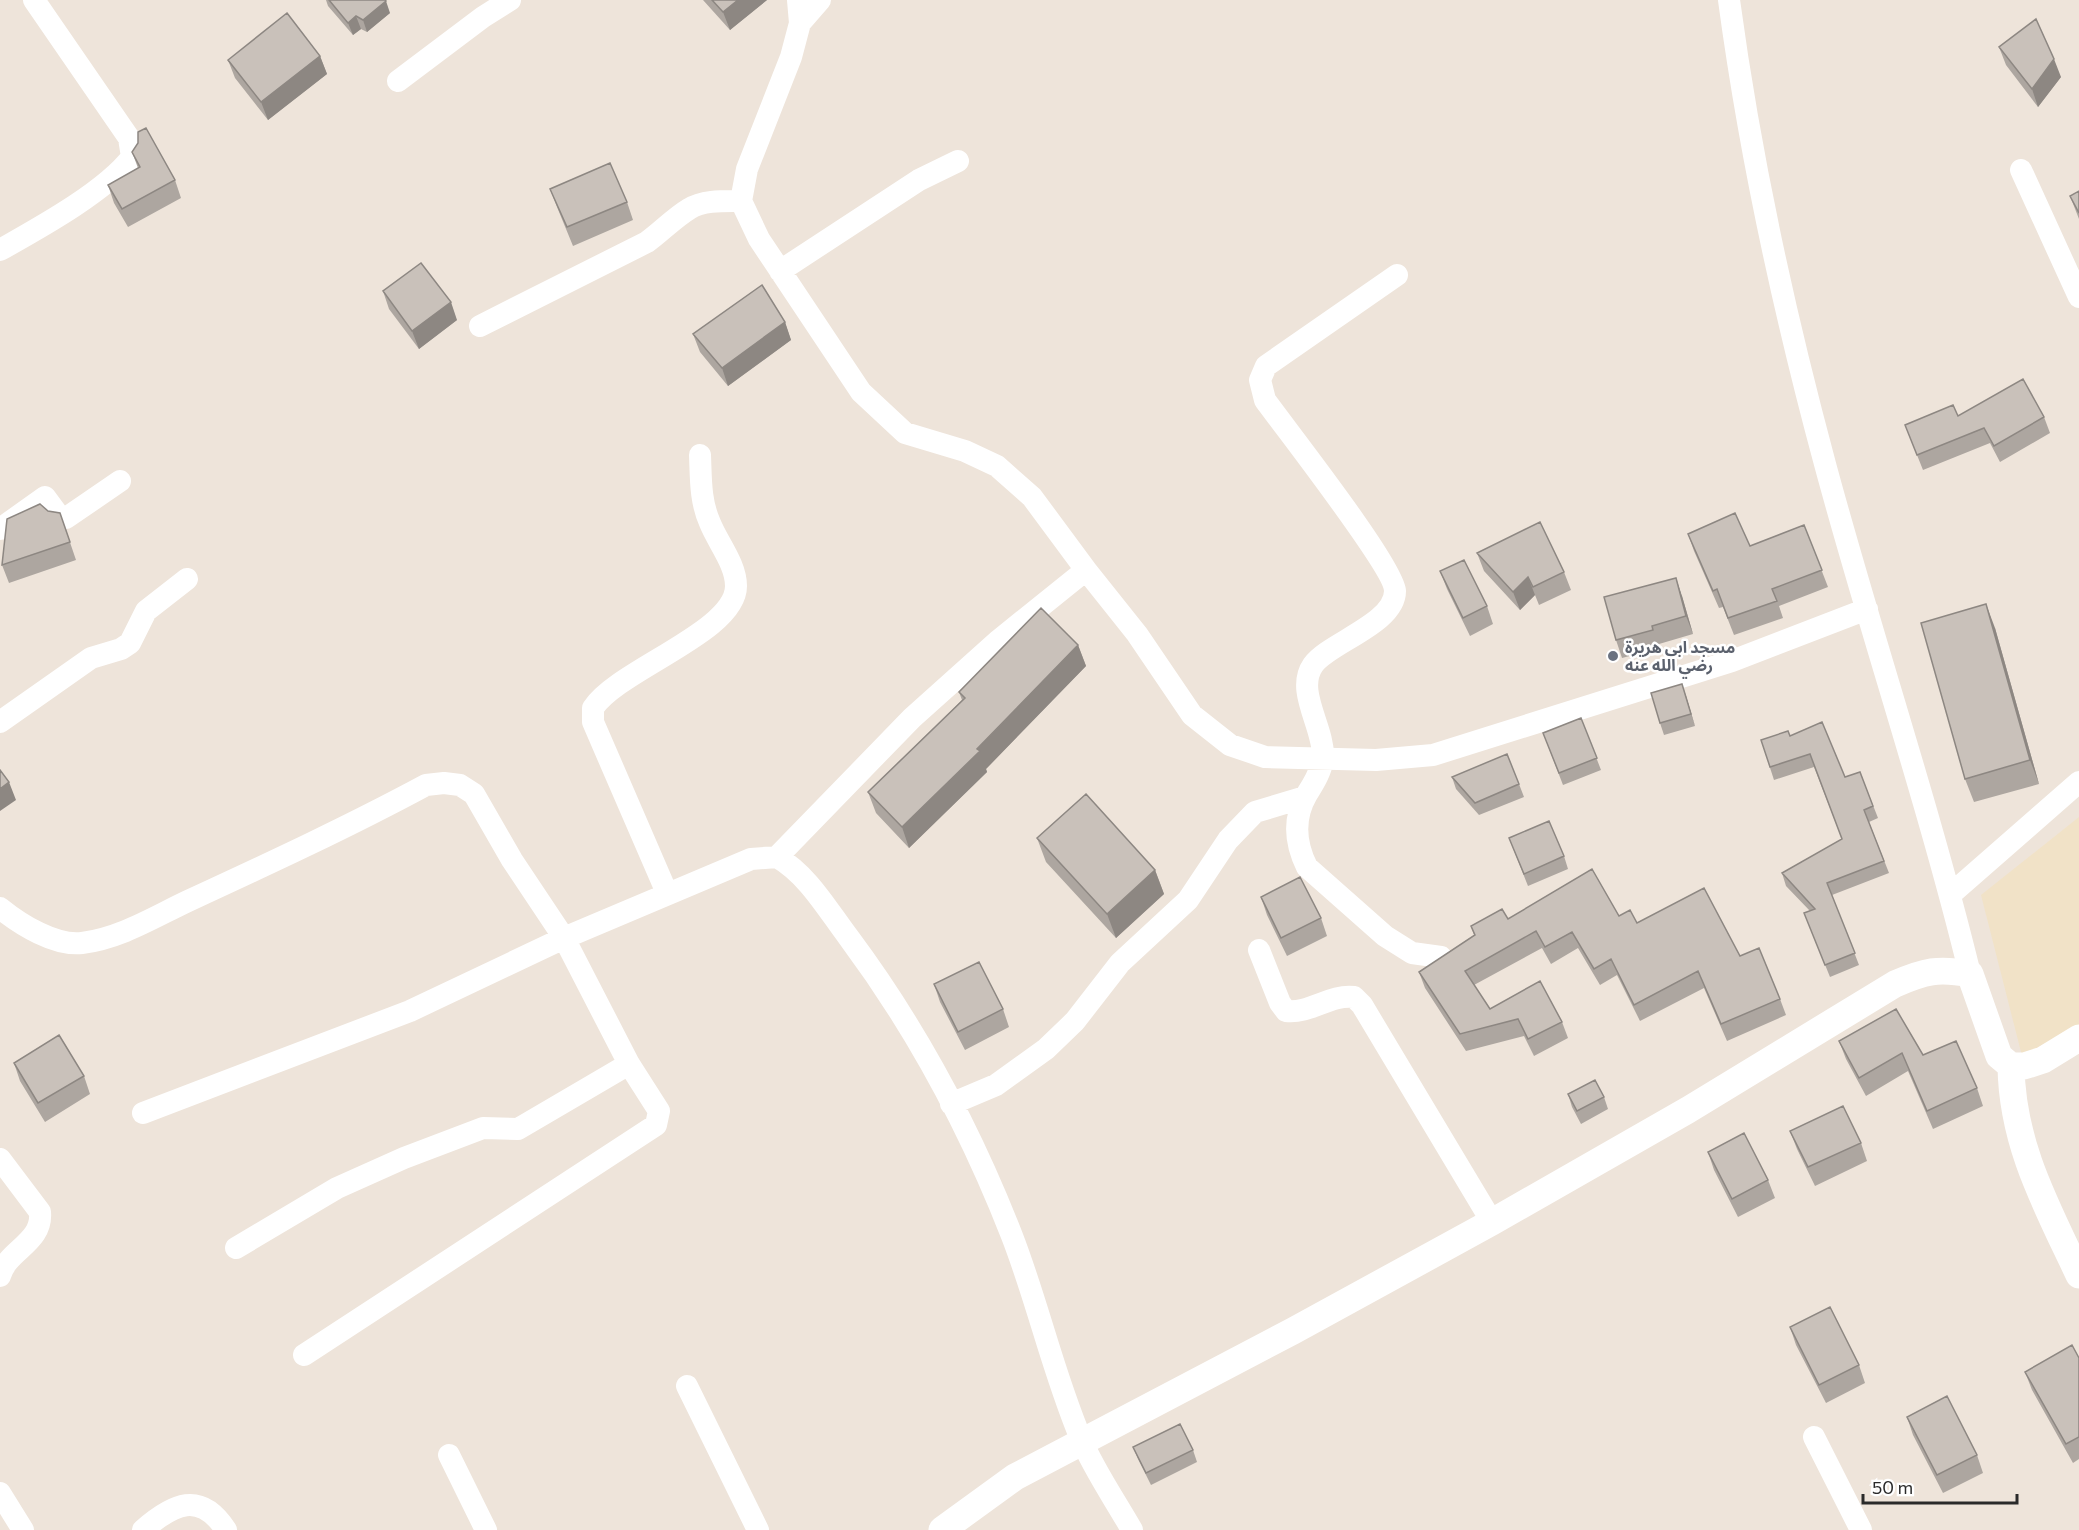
<svg xmlns="http://www.w3.org/2000/svg" width="2079" height="1530" font-family="Commissioner,'Noto Sans Arabic',sans-serif">
	<style>
		.education { fill: #f1e2c7 }
		.lines { fill: none; stroke-linecap: round; stroke-linejoin: round }
		.minor { stroke: #fff; stroke-width: 22 }
		.tertiary { stroke: #fff; stroke-width: 27 }
		.wall { fill: #ada6a0 }
		.shaded-wall { fill: #8d8782 }
		.building { fill: #c9c1ba; stroke: #8d8782; stroke-width: 1.5 }
		.worship-dot { fill: #6b7280; stroke: #fff; stroke-width: 2 }
		.labels { text-anchor: middle; stroke-width: 5; stroke-linejoin: round; paint-order: stroke }
		.worship-label { font-size: 16px; font-weight: bold; fill: #5b616d; stroke: #fff; text-anchor: start }
	</style>
	<rect width="100%" height="100%" fill="#eee4da"/>
	<!-- education -->
	<path class="education" d="M 2079,817 L 2079,1025 L 2022,1056 L 1981,895 Z"/>
	<g class="lines">
		<!-- minor -->
		<path class="minor" d="M 798,0 L 800,23 L 791,57 L 747,169 L 741,201 L 759,239 L 861,392 L 905,433 L 965,451 L 997,466 L 1032,497 L 1086,570 L 999,640 L 912,718 L 777,857 C 808,875 827,909 849,938 C 916,1028 971,1131 1012,1236 C 1038,1303 1053,1373 1081,1439 C 1094,1470 1115,1500 1132,1530
			M 1729,0 C 1750,156 1784,312 1825,464 C 1871,635 1928,802 1970,974
			M 800,23 L 820,0
			M 398,81 L 483,17 L 510,0
			M 2021,170 L 2079,297
			M 0,250 C 39,228 105,192 132,157 L 129,138 L 34,0
			M 780,271 L 919,180 L 958,161
			M 1397,275 L 1266,366 L 1260,380 L 1265,400 C 1285,428 1395,568 1395,591 C 1395,624 1328,643 1313,665 C 1295,691 1324,727 1323,757 C 1322,770 1314,783 1307,794 C 1293,818 1295,843 1307,867 L 1385,936 L 1412,953 L 1441,957
			M 480,326 L 647,242 C 661,232 674,218 689,209 C 703,200 724,201 741,201
			M 0,529 L 45,497 L 59,516 L 66,518 L 120,481
			M 1086,570 L 1137,634 L 1192,715 L 1230,745 L 1265,757 L 1376,760 L 1433,755 L 1732,661 L 1867,609
			M 0,722 L 91,658 L 121,649 L 130,643 L 146,611 L 187,579
			M 667,893 L 593,722 L 593,708 C 619,669 736,632 736,586 C 736,564 718,543 710,523 C 700,501 701,478 700,455
			M 1951,894 L 2079,782
			M 0,908 C 21,925 55,946 82,943 C 121,938 154,917 188,901 C 268,864 348,827 426,785 L 444,783 L 460,785 L 474,794 L 512,860 L 564,938 L 751,859 L 777,857
			M 1259,950 L 1280,1003 L 1286,1011 C 1310,1014 1330,994 1354,997 L 1362,1005 L 1492,1222
			M 951,1104 L 996,1085 L 1046,1049 L 1075,1021 L 1120,963 L 1188,900 L 1228,840 L 1255,812 L 1305,797
			M 143,1113 L 410,1011 L 564,938 L 629,1064 L 659,1111 L 656,1125 L 304,1355
			M 0,1159 L 40,1212 C 43,1243 7,1250 0,1276
			M 236,1248 L 337,1188 L 404,1158 L 483,1128 L 518,1129 L 629,1064
			M 687,1386 L 758,1530
			M 1814,1437 L 1861,1530
			M 449,1455 L 486,1530
			M 0,1493 L 23,1530
			M 143,1530 C 173,1504 200,1490 226,1530"/>
		<!-- tertiary -->
		<path class="tertiary" d="M 2011,1066 C 2012,1144 2046,1205 2079,1275
			M 942,1530 L 1015,1477 L 1293,1331 L 1492,1222 L 1688,1110 L 1895,984 C 1925,971 1938,968 1970,974 L 1999,1056 L 2011,1066 L 2024,1066 L 2043,1060 L 2079,1038"/>
	</g>
	<!-- wall -->
	<path class="wall" d="M 326,0 L 329,0 L 390,13 L 367,32 L 361,29 L 353,35 L 328,6 Z
		M 703,0 L 767,0 L 730,30 Z
		M 1999,47 L 2061,77 L 2038,107 L 2006,65 Z
		M 320,56 L 327,74 L 268,120 L 235,78 L 228,60 Z
		M 132,152 L 175,180 L 181,198 L 128,227 L 114,203 L 108,185 L 138,168 Z
		M 550,189 L 627,202 L 633,220 L 573,246 L 557,207 Z
		M 2079,191 L 2079,219 L 2070,196 Z
		M 383,291 L 457,320 L 419,349 L 389,309 Z
		M 785,322 L 791,340 L 728,386 L 700,352 L 693,334 Z
		M 1958,416 L 2044,417 L 2050,433 L 2000,462 L 1990,443 L 1923,470 L 1905,425 Z
		M 48,511 L 60,513 L 76,560 L 9,583 L 2,565 Z
		M 1804,525 L 1828,587 L 1779,606 L 1783,618 L 1734,635 L 1723,607 L 1719,608 L 1694,551 L 1688,534 L 1750,546 Z
		M 1477,553 L 1564,572 L 1571,590 L 1539,605 L 1535,595 L 1520,610 L 1484,571 Z
		M 1440,571 L 1487,606 L 1493,624 L 1470,636 L 1447,589 Z
		M 1682,596 L 1693,634 L 1659,644 L 1660,648 L 1622,658 L 1616,640 Z
		M 1995,628 L 2039,784 L 1974,802 L 1965,779 Z
		M 1078,645 L 1086,666 L 986,769 L 987,772 L 909,848 L 876,813 L 868,792 L 962,700 L 959,692 Z
		M 1686,696 L 1695,726 L 1664,735 L 1660,723 Z
		M 1581,718 L 1601,770 L 1563,785 L 1543,733 Z
		M 1790,736 L 1845,777 L 1860,772 L 1878,818 L 1869,822 L 1889,873 L 1832,895 L 1859,965 L 1830,977 L 1809,925 L 1810,911 L 1786,886 L 1782,873 L 1842,839 L 1814,767 L 1774,780 L 1761,740 Z
		M 1452,777 L 1519,784 L 1524,797 L 1479,815 L 1456,789 Z
		M 1037,838 L 1155,870 L 1164,894 L 1116,938 L 1046,862 Z
		M 1509,838 L 1564,856 L 1568,869 L 1528,886 Z
		M 1261,897 L 1321,918 L 1327,936 L 1287,956 L 1267,915 Z
		M 1619,916 L 1637,923 L 1740,956 L 1780,999 L 1786,1015 L 1727,1041 L 1704,988 L 1640,1021 L 1617,975 L 1600,985 L 1578,948 L 1551,964 L 1542,948 L 1474,985 L 1490,1009 L 1562,1022 L 1568,1038 L 1534,1056 L 1524,1036 L 1466,1051 L 1425,988 L 1419,972 L 1474,935 L 1471,926 L 1508,919 Z
		M 934,984 L 1003,1009 L 1009,1027 L 965,1050 L 940,1002 Z
		M 1839,1041 L 1923,1055 L 1977,1088 L 1983,1106 L 1933,1129 L 1908,1071 L 1866,1096 L 1846,1059 Z
		M 14,1063 L 84,1076 L 90,1094 L 45,1122 L 20,1081 Z
		M 1568,1094 L 1604,1097 L 1608,1109 L 1581,1124 L 1572,1107 Z
		M 1790,1131 L 1861,1143 L 1867,1161 L 1815,1186 L 1797,1149 Z
		M 1708,1152 L 1768,1180 L 1775,1198 L 1738,1217 L 1714,1170 Z
		M 1790,1327 L 1859,1365 L 1865,1383 L 1826,1403 L 1796,1345 Z
		M 2079,1358 L 2079,1459 L 2073,1463 L 2032,1390 L 2025,1372 Z
		M 1907,1417 L 1977,1455 L 1983,1473 L 1943,1493 L 1913,1435 Z
		M 1133,1447 L 1193,1450 L 1197,1462 L 1151,1485 L 1138,1459 Z"/>
	<!-- shaded-wall -->
	<path class="shaded-wall" d="M 738,0 L 767,0 L 730,30 L 723,12 Z
		M 386,1 L 390,13 L 367,32 L 363,20 Z
		M 356,16 L 361,29 L 353,35 L 348,23 Z
		M 320,56 L 327,74 L 268,120 L 261,102 Z
		M 2054,59 L 2061,77 L 2038,107 L 2032,89 Z
		M 451,302 L 457,320 L 419,349 L 412,331 Z
		M 785,322 L 791,340 L 728,386 L 722,368 Z
		M 1528,577 L 1535,595 L 1520,610 L 1513,592 Z
		M 1676,578 L 1682,596 L 1693,634 L 1686,616 Z
		M 1986,604 L 1995,628 L 2039,784 L 2030,760 Z
		M 1078,645 L 1086,666 L 986,769 L 987,772 L 909,848 L 902,827 Z
		M 1682,684 L 1686,696 L 1695,726 L 1691,714 Z
		M 9,782 L 16,800 L 0,811 L 0,789 Z
		M 1155,870 L 1164,894 L 1116,938 L 1107,914 Z"/>
	<!-- building -->
	<path class="building" d="M 329,0 L 385,0 L 386,1 L 363,20 L 356,16 L 348,23 Z
		M 712,0 L 738,0 L 723,12 Z
		M 287,13 L 320,56 L 261,102 L 228,60 Z
		M 2036,19 L 2054,59 L 2032,89 L 1999,47 Z
		M 146,128 L 175,180 L 122,209 L 108,185 L 140,167 L 132,152 L 138,143 L 138,132 Z
		M 610,163 L 627,202 L 567,227 L 550,189 Z
		M 2079,191 L 2079,213 L 2070,196 Z
		M 421,263 L 451,302 L 412,331 L 383,291 Z
		M 762,285 L 785,322 L 722,368 L 693,334 Z
		M 2023,379 L 2044,417 L 1994,446 L 1984,428 L 1917,455 L 1905,425 L 1953,405 L 1958,416 Z
		M 40,504 L 48,511 L 60,513 L 70,542 L 2,565 L 7,519 Z
		M 1735,513 L 1750,546 L 1804,525 L 1822,570 L 1772,589 L 1777,601 L 1728,618 L 1717,589 L 1713,591 L 1688,534 Z
		M 1540,522 L 1564,572 L 1533,587 L 1528,577 L 1513,592 L 1477,553 Z
		M 1464,560 L 1487,606 L 1463,618 L 1440,571 Z
		M 1676,578 L 1686,616 L 1652,626 L 1653,630 L 1616,640 L 1604,597 Z
		M 1986,604 L 2030,760 L 1965,779 L 1921,623 Z
		M 1041,608 L 1078,645 L 977,749 L 980,751 L 902,827 L 868,792 L 965,698 L 959,692 Z
		M 1682,684 L 1691,714 L 1660,723 L 1651,693 Z
		M 1581,718 L 1597,758 L 1559,773 L 1543,733 Z
		M 1822,722 L 1845,777 L 1860,772 L 1873,806 L 1864,810 L 1884,861 L 1827,883 L 1855,953 L 1825,965 L 1804,913 L 1815,909 L 1782,873 L 1842,839 L 1810,754 L 1770,767 L 1761,740 L 1788,731 L 1790,736 Z
		M 1507,754 L 1519,784 L 1475,803 L 1452,777 Z
		M 0,770 L 9,782 L 0,789 Z
		M 1086,794 L 1155,870 L 1107,914 L 1037,838 Z
		M 1549,821 L 1564,856 L 1524,874 L 1509,838 Z
		M 1592,869 L 1619,916 L 1630,910 L 1637,923 L 1704,888 L 1740,956 L 1759,948 L 1780,999 L 1721,1024 L 1698,971 L 1634,1005 L 1611,959 L 1594,969 L 1572,932 L 1545,947 L 1536,931 L 1465,971 L 1490,1009 L 1540,981 L 1562,1022 L 1528,1039 L 1518,1019 L 1460,1034 L 1419,972 L 1475,935 L 1471,926 L 1502,909 L 1508,919 Z
		M 1300,877 L 1321,918 L 1281,938 L 1261,897 Z
		M 979,962 L 1003,1009 L 958,1032 L 934,984 Z
		M 1896,1009 L 1923,1055 L 1956,1041 L 1977,1088 L 1927,1111 L 1902,1053 L 1859,1078 L 1839,1041 Z
		M 59,1035 L 84,1076 L 38,1103 L 14,1063 Z
		M 1595,1080 L 1604,1097 L 1577,1111 L 1568,1094 Z
		M 1843,1106 L 1861,1143 L 1808,1167 L 1790,1131 Z
		M 1744,1133 L 1768,1180 L 1732,1199 L 1708,1152 Z
		M 1830,1307 L 1859,1365 L 1819,1385 L 1790,1327 Z
		M 2072,1345 L 2079,1358 L 2079,1437 L 2066,1444 L 2025,1372 Z
		M 1947,1396 L 1977,1455 L 1937,1475 L 1907,1417 Z
		M 1180,1424 L 1193,1450 L 1146,1473 L 1133,1447 Z"/>
	<!-- markers -->
	<circle class="worship-dot" cx="1613" cy="656" r="6"/>
	<g class="labels">
		<!-- worship labels -->
		<g class="worship-label">
			<text x="1625" y="653">مسجد ابي هريرة<tspan x="1625" dy="18">رضي الله عنه</tspan></text>
		</g>
	</g>
	<!-- scale -->
	<path d="M1863 1494v9h154v-9" fill="none" stroke="#2a2a2a" stroke-width="3"/>
	<text x="1872" y="1494" font-size="18" fill="#2a2a2a" stroke="#ffffff" stroke-width="4.5" paint-order="stroke">50 m</text>
</svg>
